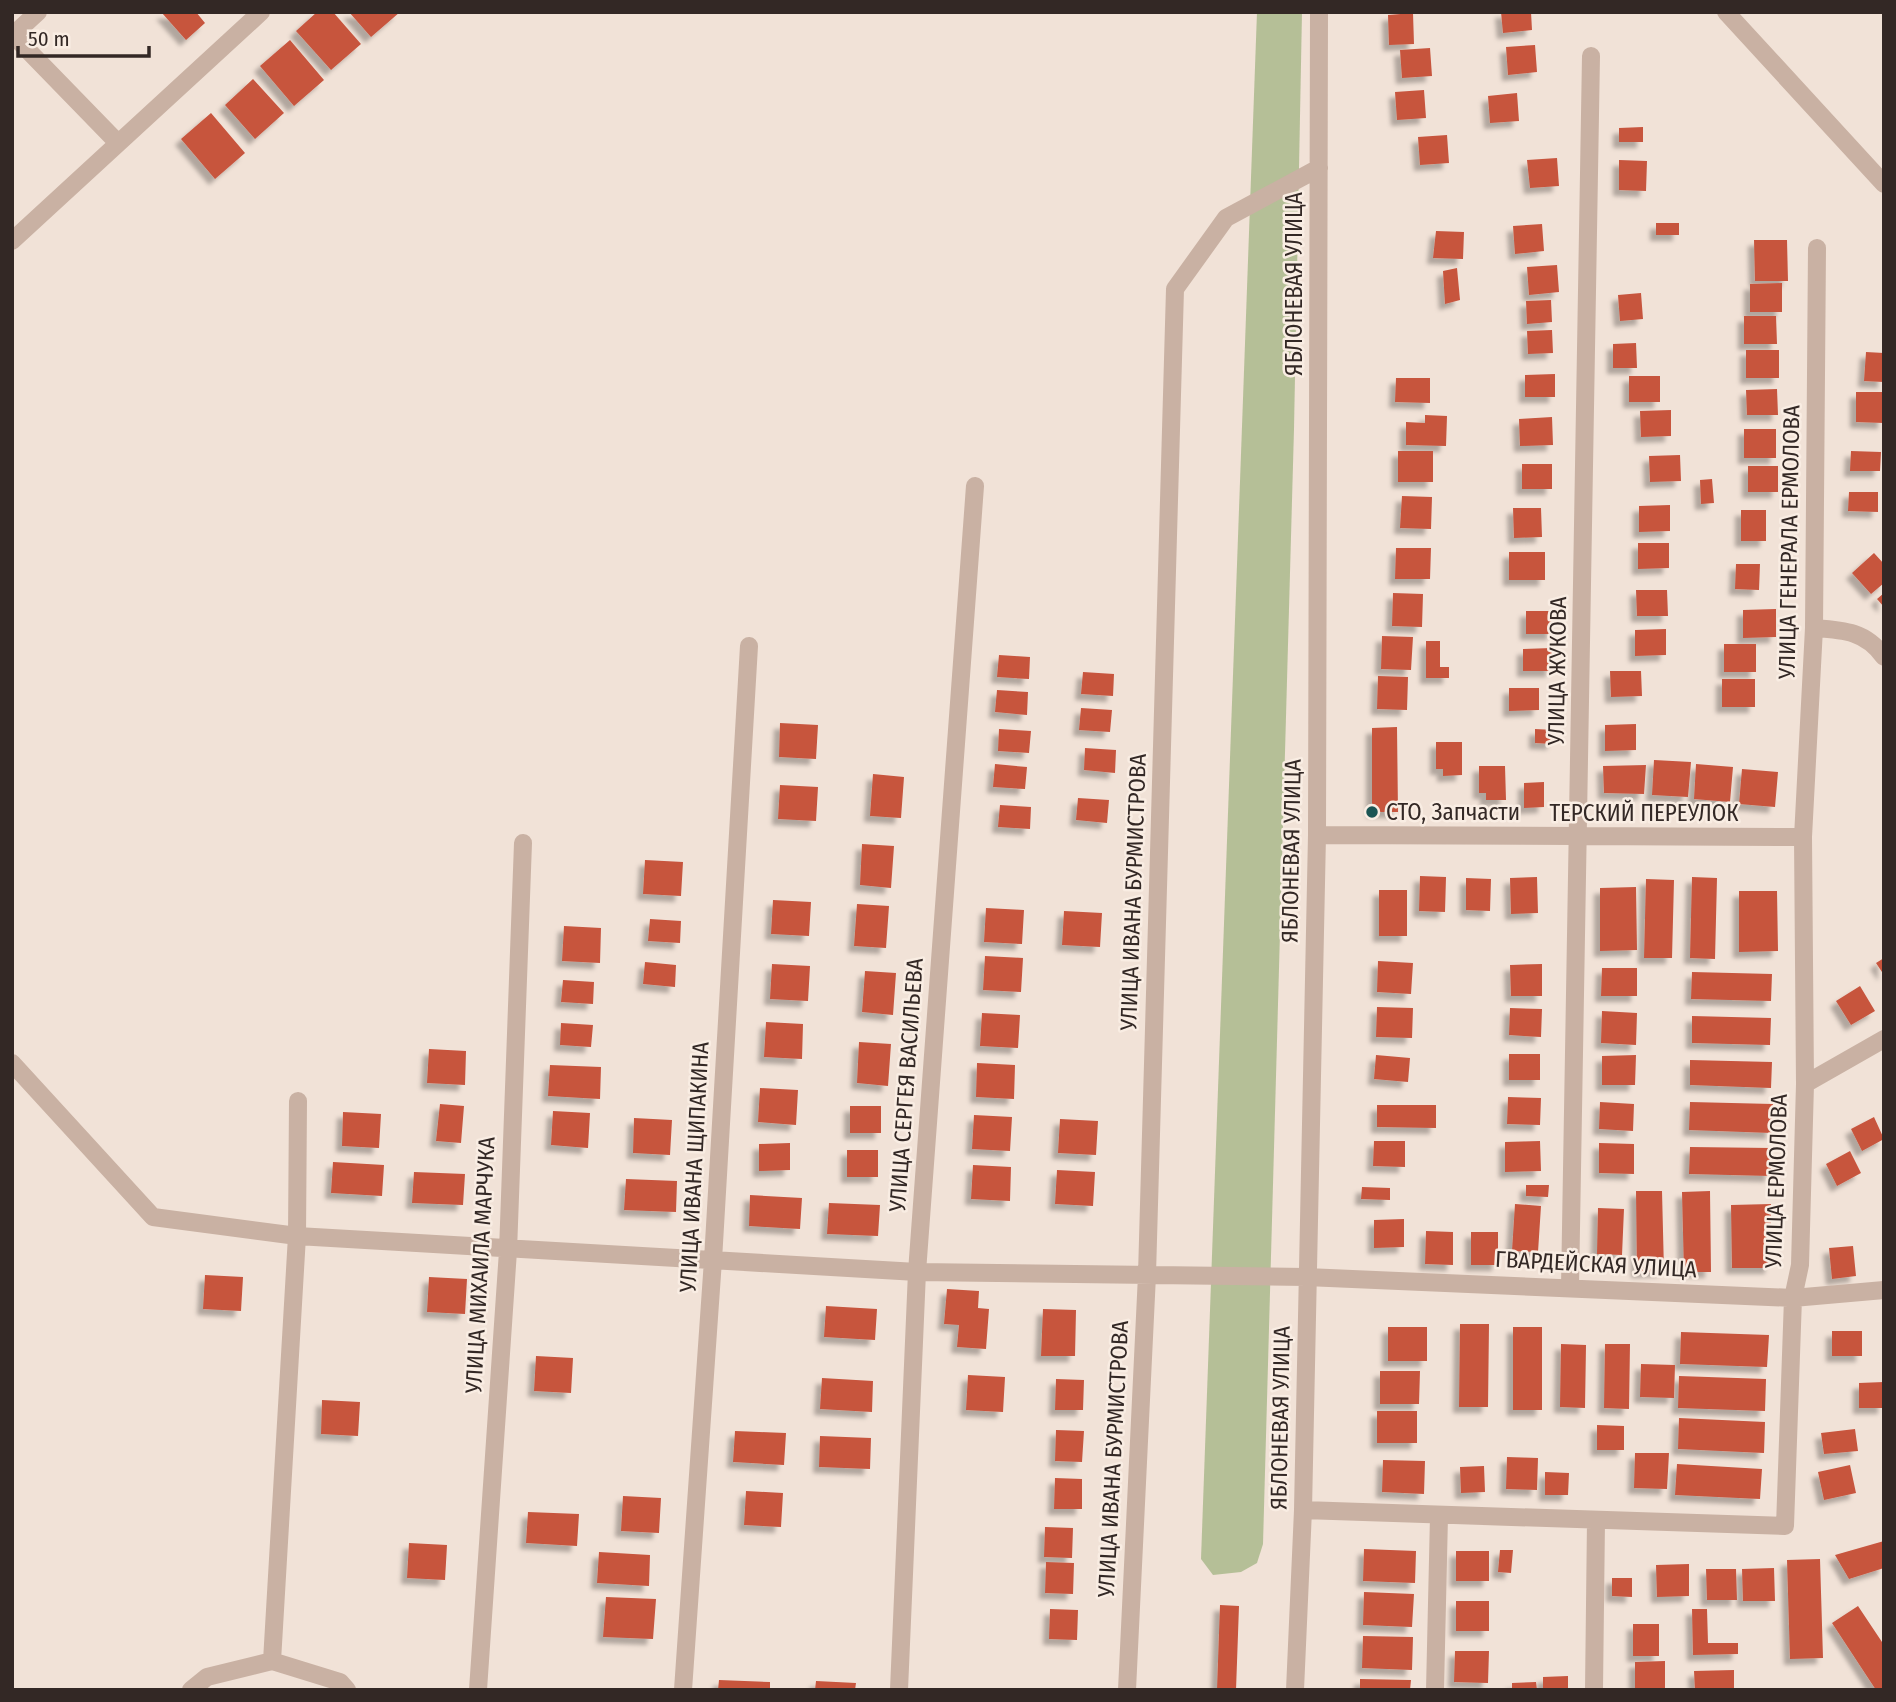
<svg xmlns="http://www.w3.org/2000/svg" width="1896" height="1702" font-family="'Fira Sans Condensed',sans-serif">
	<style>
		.green { fill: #b5bf97 }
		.building { fill: #c7543e; filter: url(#shadow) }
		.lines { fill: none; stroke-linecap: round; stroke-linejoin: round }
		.minor { stroke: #c9b1a3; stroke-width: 18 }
		.poi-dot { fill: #1b5554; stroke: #f9ede3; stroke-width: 2.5 }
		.labels { text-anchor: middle; stroke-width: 5; stroke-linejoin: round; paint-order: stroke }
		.street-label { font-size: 23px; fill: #332825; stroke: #f9ede3 }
		.poi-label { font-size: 23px; fill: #332825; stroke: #f9ede3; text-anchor: start }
	</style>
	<defs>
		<filter id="shadow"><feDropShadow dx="-6" dy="6" stdDeviation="2" flood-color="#0004"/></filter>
	</defs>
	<rect width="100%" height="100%" fill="#f1e2d7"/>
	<!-- green -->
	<path class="green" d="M 1257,12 L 1302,12 L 1294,429 L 1263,1544 L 1257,1563 L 1241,1572 L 1213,1575 L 1201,1559 Z"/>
	<!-- building -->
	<path class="building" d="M 196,12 L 205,23 L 186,40 L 162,13 Z
		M 317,12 L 333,12 L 361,44 L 331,70 L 296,31 Z
		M 349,12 L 400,12 L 371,37 Z
		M 1501,12 L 1531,12 L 1532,30 L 1503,33 Z
		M 1413,13 L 1414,44 L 1389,45 L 1388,15 Z
		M 290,40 L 324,80 L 294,106 L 260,66 Z
		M 1535,45 L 1537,72 L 1508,75 L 1506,47 Z
		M 1430,48 L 1432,76 L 1402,78 L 1400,50 Z
		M 253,79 L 284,113 L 255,139 L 225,105 Z
		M 1424,90 L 1426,118 L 1397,120 L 1395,92 Z
		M 1517,93 L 1519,121 L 1490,123 L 1488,96 Z
		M 211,113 L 245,153 L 215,179 L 181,139 Z
		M 1643,127 L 1643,142 L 1619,142 L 1619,128 Z
		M 1447,135 L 1449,163 L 1420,165 L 1418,137 Z
		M 1557,158 L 1559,186 L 1530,188 L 1527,160 Z
		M 1619,160 L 1647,161 L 1646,191 L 1619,190 Z
		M 1656,223 L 1679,223 L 1679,235 L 1656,235 Z
		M 1542,224 L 1544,251 L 1515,254 L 1513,226 Z
		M 1436,231 L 1464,232 L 1463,259 L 1433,258 Z
		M 1754,240 L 1787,240 L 1788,281 L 1755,281 Z
		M 1557,265 L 1559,292 L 1529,295 L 1527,267 Z
		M 1457,268 L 1460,300 L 1445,304 L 1443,271 Z
		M 1782,283 L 1782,312 L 1750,312 L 1750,284 Z
		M 1641,293 L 1643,319 L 1620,321 L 1618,295 Z
		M 1551,300 L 1552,322 L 1527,324 L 1526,301 Z
		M 1744,316 L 1776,316 L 1777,344 L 1744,344 Z
		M 1552,330 L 1553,353 L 1528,354 L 1527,331 Z
		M 1636,343 L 1637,368 L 1613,368 L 1613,344 Z
		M 1746,350 L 1779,350 L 1779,378 L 1746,378 Z
		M 1866,352 L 1884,353 L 1884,382 L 1864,381 Z
		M 1555,374 L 1555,397 L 1525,397 L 1525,375 Z
		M 1629,376 L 1660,376 L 1660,402 L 1629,402 Z
		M 1396,378 L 1430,378 L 1430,403 L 1395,402 Z
		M 1777,389 L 1778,415 L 1747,415 L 1746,390 Z
		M 1856,392 L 1884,392 L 1884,423 L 1856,422 Z
		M 1671,410 L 1671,436 L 1641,437 L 1640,411 Z
		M 1425,415 L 1447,416 L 1446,446 L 1406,445 L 1406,422 L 1425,423 Z
		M 1552,417 L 1553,445 L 1520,446 L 1519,419 Z
		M 1744,429 L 1776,429 L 1776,458 L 1744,458 Z
		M 1398,451 L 1433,451 L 1433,482 L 1398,482 Z
		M 1851,451 L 1881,452 L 1880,471 L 1850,471 Z
		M 1680,455 L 1681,481 L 1650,482 L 1649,456 Z
		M 1522,464 L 1552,464 L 1552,489 L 1522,489 Z
		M 1748,466 L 1778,466 L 1778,492 L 1748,492 Z
		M 1712,479 L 1714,503 L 1701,504 L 1700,480 Z
		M 1849,492 L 1878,492 L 1878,512 L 1848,511 Z
		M 1402,496 L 1432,497 L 1431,529 L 1400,528 Z
		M 1670,505 L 1670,531 L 1639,532 L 1639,506 Z
		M 1513,508 L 1541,508 L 1542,537 L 1514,538 Z
		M 1741,510 L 1766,510 L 1766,541 L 1741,541 Z
		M 1638,543 L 1669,543 L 1669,568 L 1638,569 Z
		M 1396,548 L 1431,548 L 1430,579 L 1395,579 Z
		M 1509,552 L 1545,552 L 1545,580 L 1509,580 Z
		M 1874,553 L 1884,564 L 1884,583 L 1871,594 L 1852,573 Z
		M 1736,564 L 1760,564 L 1759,590 L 1735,589 Z
		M 1636,590 L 1667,590 L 1668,616 L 1637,616 Z
		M 1393,593 L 1423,594 L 1422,627 L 1392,626 Z
		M 1884,593 L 1884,607 L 1877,599 Z
		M 1776,609 L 1776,637 L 1743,638 L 1743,610 Z
		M 1526,611 L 1553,611 L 1553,634 L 1526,634 Z
		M 1666,629 L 1666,655 L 1635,656 L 1635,630 Z
		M 1382,636 L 1413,637 L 1411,670 L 1381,669 Z
		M 1426,641 L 1440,641 L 1440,667 L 1449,667 L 1449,678 L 1426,678 Z
		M 1724,644 L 1756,644 L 1756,672 L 1724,672 Z
		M 1552,648 L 1552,671 L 1523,671 L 1523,649 Z
		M 999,655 L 1030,657 L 1029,679 L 997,677 Z
		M 1610,671 L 1641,671 L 1642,696 L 1611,697 Z
		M 1083,672 L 1114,674 L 1113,696 L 1081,694 Z
		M 1378,676 L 1408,677 L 1407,710 L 1377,709 Z
		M 1722,679 L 1755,679 L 1755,707 L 1722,707 Z
		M 1509,688 L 1539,688 L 1539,710 L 1509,711 Z
		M 997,690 L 1028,692 L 1027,715 L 995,712 Z
		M 1081,708 L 1112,710 L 1110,732 L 1079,730 Z
		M 780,723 L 818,725 L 816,759 L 779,757 Z
		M 1636,724 L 1636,750 L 1605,751 L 1605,725 Z
		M 1397,727 L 1398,812 L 1372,812 L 1372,728 Z
		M 999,729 L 1031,731 L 1029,753 L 998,751 Z
		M 1535,729 L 1554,730 L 1553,744 L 1535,743 Z
		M 1436,742 L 1462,742 L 1462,775 L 1443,776 L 1443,769 L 1436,769 Z
		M 1085,748 L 1116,750 L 1115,773 L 1084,770 Z
		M 1654,760 L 1691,762 L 1688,797 L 1652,795 Z
		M 995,764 L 1027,767 L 1025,789 L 993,787 Z
		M 1696,764 L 1733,767 L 1730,802 L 1694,799 Z
		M 1646,765 L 1644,794 L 1604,793 L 1603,766 Z
		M 1479,766 L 1505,766 L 1506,800 L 1486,800 L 1486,793 L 1479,793 Z
		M 1742,769 L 1778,772 L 1775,807 L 1739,804 Z
		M 873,774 L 904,777 L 901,818 L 870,816 Z
		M 1544,782 L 1544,807 L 1524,808 L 1524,783 Z
		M 780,785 L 818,787 L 816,821 L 778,819 Z
		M 1078,798 L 1109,800 L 1107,823 L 1076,820 Z
		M 1000,805 L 1031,807 L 1030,829 L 998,827 Z
		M 862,844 L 894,846 L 891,888 L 860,885 Z
		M 645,860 L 683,862 L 681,896 L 643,894 Z
		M 1420,876 L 1446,877 L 1445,912 L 1419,911 Z
		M 1537,877 L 1538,913 L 1511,914 L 1510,878 Z
		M 1692,877 L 1717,878 L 1715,959 L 1690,958 Z
		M 1466,878 L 1491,879 L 1490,911 L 1466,910 Z
		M 1646,879 L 1674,880 L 1672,958 L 1644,958 Z
		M 1636,887 L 1637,950 L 1600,951 L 1600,888 Z
		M 1379,890 L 1407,890 L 1407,936 L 1379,936 Z
		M 1739,891 L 1777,891 L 1778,951 L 1739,952 Z
		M 773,900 L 811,902 L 809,936 L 771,934 Z
		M 857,904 L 889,906 L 886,948 L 854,946 Z
		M 986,908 L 1024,910 L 1022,944 L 984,942 Z
		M 1064,911 L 1102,913 L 1100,947 L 1062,945 Z
		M 650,919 L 681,921 L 680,943 L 648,941 Z
		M 564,926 L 601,928 L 600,963 L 562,961 Z
		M 985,956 L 1023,958 L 1021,992 L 983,990 Z
		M 1884,958 L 1884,975 L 1876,963 Z
		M 1378,961 L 1413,963 L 1411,994 L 1377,992 Z
		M 645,962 L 676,965 L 675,987 L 643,984 Z
		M 772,964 L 810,966 L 808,1001 L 770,999 Z
		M 1542,964 L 1542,996 L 1511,996 L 1510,965 Z
		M 1602,968 L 1637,968 L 1637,996 L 1601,996 Z
		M 865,971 L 896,973 L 893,1015 L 862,1012 Z
		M 1692,972 L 1772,974 L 1771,1001 L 1691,999 Z
		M 563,980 L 594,982 L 593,1004 L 561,1002 Z
		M 1860,986 L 1875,1011 L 1851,1025 L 1836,1001 Z
		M 1377,1007 L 1413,1008 L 1412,1038 L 1376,1037 Z
		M 1510,1008 L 1542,1009 L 1541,1037 L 1509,1035 Z
		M 1602,1011 L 1637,1013 L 1636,1045 L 1601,1043 Z
		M 982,1013 L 1020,1015 L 1018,1048 L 980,1046 Z
		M 1692,1016 L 1771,1018 L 1770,1045 L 1692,1043 Z
		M 766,1022 L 803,1024 L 802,1059 L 764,1057 Z
		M 561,1023 L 593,1025 L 591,1047 L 560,1045 Z
		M 859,1042 L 891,1044 L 888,1086 L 857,1083 Z
		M 429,1049 L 466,1051 L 465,1085 L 427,1083 Z
		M 1509,1054 L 1540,1054 L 1540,1080 L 1509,1080 Z
		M 1376,1055 L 1410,1058 L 1408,1082 L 1374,1079 Z
		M 1636,1055 L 1635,1085 L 1602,1085 L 1602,1056 Z
		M 1690,1060 L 1772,1062 L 1771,1088 L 1690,1085 Z
		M 977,1063 L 1015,1065 L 1014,1099 L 976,1097 Z
		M 550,1065 L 601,1067 L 600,1099 L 548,1096 Z
		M 760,1088 L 798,1090 L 796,1125 L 758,1122 Z
		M 1508,1097 L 1541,1098 L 1540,1125 L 1507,1124 Z
		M 1600,1102 L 1634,1104 L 1633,1131 L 1599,1129 Z
		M 1690,1102 L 1773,1104 L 1772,1133 L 1689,1130 Z
		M 440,1104 L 464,1106 L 461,1143 L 436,1141 Z
		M 1377,1105 L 1436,1105 L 1436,1128 L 1377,1127 Z
		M 850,1106 L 881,1106 L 881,1133 L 850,1133 Z
		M 553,1111 L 590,1113 L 588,1148 L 551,1145 Z
		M 343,1112 L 381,1114 L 379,1148 L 342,1146 Z
		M 974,1115 L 1012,1117 L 1010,1151 L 972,1149 Z
		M 1874,1117 L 1884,1139 L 1862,1151 L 1851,1129 Z
		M 634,1118 L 672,1120 L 670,1155 L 633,1153 Z
		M 1060,1119 L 1098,1121 L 1096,1155 L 1058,1153 Z
		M 1374,1141 L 1405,1141 L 1405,1167 L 1373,1166 Z
		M 1540,1141 L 1541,1171 L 1505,1172 L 1505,1142 Z
		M 790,1143 L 790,1170 L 759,1171 L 759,1144 Z
		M 1599,1143 L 1634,1144 L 1634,1174 L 1599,1173 Z
		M 1690,1147 L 1771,1148 L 1771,1176 L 1689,1174 Z
		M 847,1150 L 878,1150 L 878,1177 L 847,1177 Z
		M 1850,1151 L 1861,1173 L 1837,1186 L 1826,1164 Z
		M 333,1162 L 384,1165 L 382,1196 L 331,1193 Z
		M 973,1165 L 1011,1167 L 1010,1201 L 971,1199 Z
		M 1057,1170 L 1095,1172 L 1093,1206 L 1055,1204 Z
		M 414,1172 L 465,1174 L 463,1205 L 412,1203 Z
		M 626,1179 L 677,1181 L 676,1212 L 624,1210 Z
		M 1526,1185 L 1549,1185 L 1548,1197 L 1526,1196 Z
		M 1362,1187 L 1390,1188 L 1390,1200 L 1361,1199 Z
		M 1636,1191 L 1662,1191 L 1664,1271 L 1637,1272 Z
		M 1710,1191 L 1711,1272 L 1684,1272 L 1682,1192 Z
		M 750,1195 L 802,1198 L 800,1229 L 749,1226 Z
		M 829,1203 L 880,1205 L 878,1236 L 827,1234 Z
		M 1515,1204 L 1541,1206 L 1538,1252 L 1512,1251 Z
		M 1771,1204 L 1771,1268 L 1732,1268 L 1731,1205 Z
		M 1598,1208 L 1624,1209 L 1622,1255 L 1597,1254 Z
		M 1404,1219 L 1404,1247 L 1374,1248 L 1374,1220 Z
		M 1426,1231 L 1453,1232 L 1453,1265 L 1425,1264 Z
		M 1471,1232 L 1498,1232 L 1498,1265 L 1471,1265 Z
		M 1853,1246 L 1856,1276 L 1832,1279 L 1829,1248 Z
		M 205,1275 L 243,1277 L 241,1311 L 203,1309 Z
		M 429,1277 L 467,1279 L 465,1314 L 427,1312 Z
		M 947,1289 L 979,1291 L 978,1308 L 989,1309 L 986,1349 L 957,1347 L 959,1325 L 944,1324 Z
		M 826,1306 L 877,1309 L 875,1340 L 824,1337 Z
		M 1043,1309 L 1076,1310 L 1075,1356 L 1041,1356 Z
		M 1460,1324 L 1489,1324 L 1488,1407 L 1459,1407 Z
		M 1388,1327 L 1427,1327 L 1427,1361 L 1388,1361 Z
		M 1513,1327 L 1542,1327 L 1542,1410 L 1513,1410 Z
		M 1832,1331 L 1862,1331 L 1862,1356 L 1832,1356 Z
		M 1681,1332 L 1769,1335 L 1767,1367 L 1680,1364 Z
		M 1561,1344 L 1586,1345 L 1585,1408 L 1560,1407 Z
		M 1605,1344 L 1630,1344 L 1629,1409 L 1604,1408 Z
		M 536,1356 L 573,1358 L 571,1393 L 534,1391 Z
		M 1641,1364 L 1675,1365 L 1674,1398 L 1640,1397 Z
		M 1380,1371 L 1420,1371 L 1419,1404 L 1380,1404 Z
		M 968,1375 L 1005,1377 L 1003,1412 L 966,1410 Z
		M 1679,1376 L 1766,1379 L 1765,1411 L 1678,1408 Z
		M 822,1378 L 873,1381 L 872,1412 L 820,1409 Z
		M 1056,1379 L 1084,1380 L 1083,1410 L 1055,1410 Z
		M 1884,1382 L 1884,1408 L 1859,1408 L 1859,1383 Z
		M 322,1400 L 360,1402 L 358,1436 L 321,1434 Z
		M 1377,1411 L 1417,1411 L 1417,1443 L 1377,1443 Z
		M 1679,1418 L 1765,1422 L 1764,1453 L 1678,1449 Z
		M 1597,1425 L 1624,1426 L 1624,1450 L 1597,1450 Z
		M 1855,1429 L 1858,1451 L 1824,1454 L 1821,1433 Z
		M 1056,1430 L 1084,1431 L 1082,1462 L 1055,1461 Z
		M 735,1431 L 786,1433 L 784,1465 L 733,1462 Z
		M 820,1436 L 871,1438 L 870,1469 L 819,1467 Z
		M 1635,1453 L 1669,1453 L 1667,1489 L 1634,1488 Z
		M 1507,1457 L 1538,1458 L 1537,1490 L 1506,1489 Z
		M 1383,1460 L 1425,1461 L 1424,1494 L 1382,1492 Z
		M 1677,1464 L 1762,1469 L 1760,1499 L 1675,1495 Z
		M 1850,1465 L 1856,1493 L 1824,1500 L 1818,1472 Z
		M 1484,1466 L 1485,1492 L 1461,1493 L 1460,1467 Z
		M 1545,1472 L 1569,1473 L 1568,1495 L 1545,1495 Z
		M 1055,1478 L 1082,1479 L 1082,1509 L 1054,1509 Z
		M 746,1491 L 783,1493 L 781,1527 L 744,1525 Z
		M 623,1496 L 661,1498 L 659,1533 L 621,1531 Z
		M 528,1512 L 579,1514 L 577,1546 L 526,1543 Z
		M 1045,1527 L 1073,1528 L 1072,1558 L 1044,1557 Z
		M 1884,1541 L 1884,1568 L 1849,1579 L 1835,1555 Z
		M 409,1543 L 447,1545 L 445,1580 L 407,1578 Z
		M 1364,1549 L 1416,1551 L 1415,1583 L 1363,1581 Z
		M 1500,1550 L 1513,1550 L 1511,1573 L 1498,1572 Z
		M 1456,1551 L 1489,1551 L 1489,1581 L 1456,1581 Z
		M 599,1552 L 650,1555 L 649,1586 L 597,1583 Z
		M 1820,1559 L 1823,1658 L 1790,1659 L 1787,1560 Z
		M 1046,1562 L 1074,1563 L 1073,1594 L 1045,1593 Z
		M 1689,1564 L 1689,1596 L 1657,1597 L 1656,1565 Z
		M 1774,1568 L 1775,1601 L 1743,1601 L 1742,1569 Z
		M 1706,1569 L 1736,1569 L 1737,1600 L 1707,1600 Z
		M 1612,1578 L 1632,1578 L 1632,1597 L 1612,1596 Z
		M 1364,1592 L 1414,1594 L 1412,1627 L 1363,1625 Z
		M 606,1597 L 656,1599 L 653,1639 L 603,1637 Z
		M 1456,1601 L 1489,1601 L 1489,1631 L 1456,1631 Z
		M 1220,1605 L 1239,1606 L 1236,1690 L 1217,1690 Z
		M 1858,1606 L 1884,1645 L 1884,1690 L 1876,1690 L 1832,1623 Z
		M 1050,1609 L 1078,1610 L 1077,1640 L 1049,1639 Z
		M 1692,1609 L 1707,1609 L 1708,1643 L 1738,1643 L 1738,1654 L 1693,1655 Z
		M 1633,1624 L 1659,1624 L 1659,1656 L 1633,1656 Z
		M 1363,1636 L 1413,1637 L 1412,1670 L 1362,1668 Z
		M 1455,1651 L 1489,1651 L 1488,1683 L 1454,1682 Z
		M 1665,1661 L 1665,1690 L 1635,1690 L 1635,1662 Z
		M 1734,1670 L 1734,1690 L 1695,1690 L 1694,1671 Z
		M 1568,1676 L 1568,1690 L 1543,1690 L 1543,1677 Z
		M 1360,1679 L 1411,1680 L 1410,1690 L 1360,1690 Z
		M 719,1680 L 770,1682 L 770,1690 L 718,1690 Z
		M 816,1681 L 856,1683 L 855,1690 L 815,1690 Z
		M 1536,1682 L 1537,1690 L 1512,1690 L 1512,1683 Z"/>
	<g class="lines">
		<!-- minor -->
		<path class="minor" d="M 1726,12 L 1884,184
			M 12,34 L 118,143
			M 12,36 L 38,12
			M 12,241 L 261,12
			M 1814,628 C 1843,630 1866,631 1884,657
			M 1317,835 L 1803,837
			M 12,1063 L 153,1217 L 297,1236 L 917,1272 L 1306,1277 L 1793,1298 L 1884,1290
			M 1805,1084 L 1884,1039
			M 1570,1287 L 1591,56
			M 1303,1510 L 1785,1526 L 1793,1298 L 1800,1265 L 1805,1084 L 1803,837 L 1814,628 L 1817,248
			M 272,1661 L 297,1236 L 298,1101
			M 191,1690 L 207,1677 L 272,1661 L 340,1682 L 347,1690
			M 478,1690 L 508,1251 L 523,843
			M 683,1690 L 713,1260 L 749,646
			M 899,1690 L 917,1272 L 975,486
			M 1127,1690 L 1147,1275 L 1175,289 L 1226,218 L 1319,168
			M 1295,1690 L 1303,1510 L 1317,835 L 1319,12
			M 1435,1690 L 1439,1516
			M 1594,1690 L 1596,1520"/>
	</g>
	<!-- markers -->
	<circle class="poi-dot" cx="1372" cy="812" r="7"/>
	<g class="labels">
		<!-- street labels -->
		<g class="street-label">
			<text transform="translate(1294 284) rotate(-90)" y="8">ЯБЛОНЕВАЯ УЛИЦА</text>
			<text transform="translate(1789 542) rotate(-89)" y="8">УЛИЦА ГЕНЕРАЛА ЕРМОЛОВА</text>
			<text transform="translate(1557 671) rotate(-89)" y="8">УЛИЦА ЖУКОВА</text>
			<text x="1644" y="821">ТЕРСКИЙ ПЕРЕУЛОК</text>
			<text transform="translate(1291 851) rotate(-89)" y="8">ЯБЛОНЕВАЯ УЛИЦА</text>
			<text transform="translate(1133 892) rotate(-88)" y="8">УЛИЦА ИВАНА БУРМИСТРОВА</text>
			<text transform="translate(906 1085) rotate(-86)" y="8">УЛИЦА СЕРГЕЯ ВАСИЛЬЕВА</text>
			<text transform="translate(694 1167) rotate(-87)" y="8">УЛИЦА ИВАНА ЩИПАКИНА</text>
			<text transform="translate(1776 1181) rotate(-88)" y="8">УЛИЦА ЕРМОЛОВА</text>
			<text transform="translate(1596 1264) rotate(3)" y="8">ГВАРДЕЙСКАЯ УЛИЦА</text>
			<text transform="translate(480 1265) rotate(-87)" y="8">УЛИЦА МИХАИЛА МАРЧУКА</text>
			<text transform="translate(1280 1418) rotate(-89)" y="8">ЯБЛОНЕВАЯ УЛИЦА</text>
			<text transform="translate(1113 1459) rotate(-87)" y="8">УЛИЦА ИВАНА БУРМИСТРОВА</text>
		</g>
		<!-- poi labels -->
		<g class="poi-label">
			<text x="1386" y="820">СТО, Запчасти</text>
		</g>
	</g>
	<!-- border -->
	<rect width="1896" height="1702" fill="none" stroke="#332825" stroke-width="28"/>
	<!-- scale -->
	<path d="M18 46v10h131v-10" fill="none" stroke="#332825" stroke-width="3.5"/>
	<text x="28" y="46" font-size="21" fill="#332825" stroke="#f9ede3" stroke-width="5" paint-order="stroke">50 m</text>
</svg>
